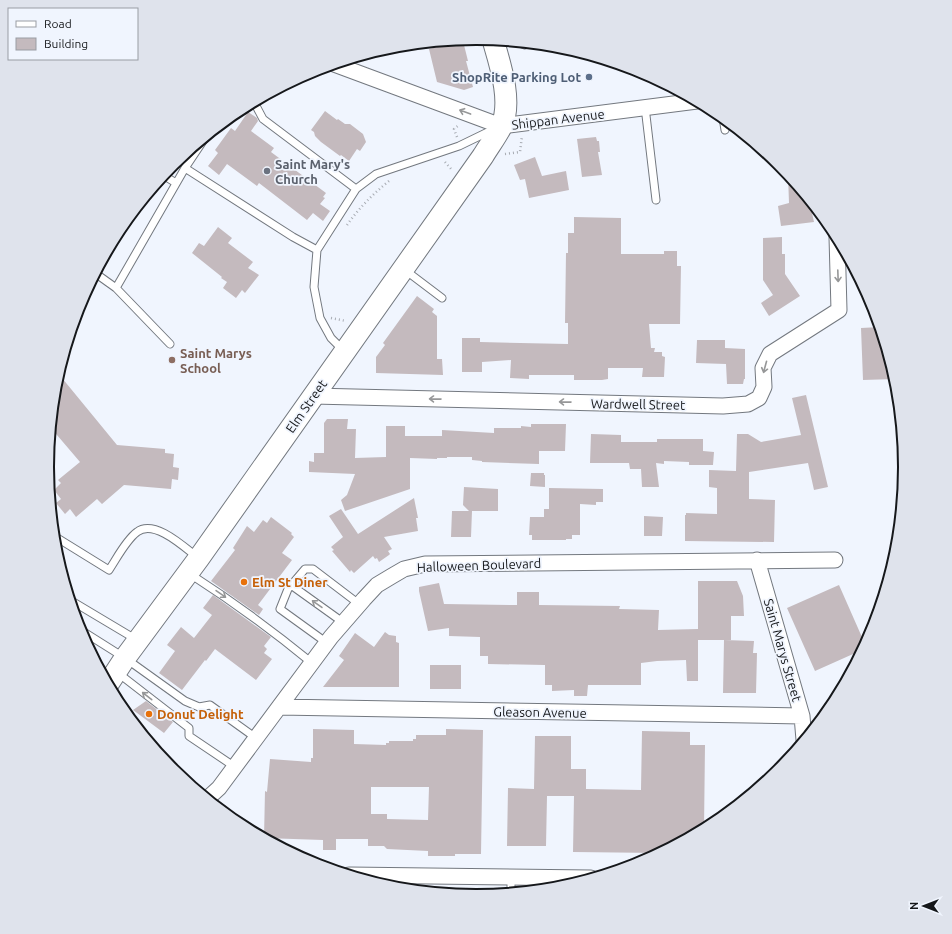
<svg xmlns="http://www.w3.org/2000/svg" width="952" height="934" font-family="Ubuntu,sans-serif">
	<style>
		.building { fill: #c4babe; fill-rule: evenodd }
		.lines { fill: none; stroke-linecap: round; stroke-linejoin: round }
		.lane-casing { stroke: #73787f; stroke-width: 9 }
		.street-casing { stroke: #73787f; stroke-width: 17 }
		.secondary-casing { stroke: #73787f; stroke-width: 23 }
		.path { stroke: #a8acb3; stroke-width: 2.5; stroke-dasharray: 1 3; stroke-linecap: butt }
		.lane { stroke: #fff; stroke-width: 7 }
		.street { stroke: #fff; stroke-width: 15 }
		.secondary { stroke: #fff; stroke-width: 21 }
		.oneway { stroke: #969798 }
		.service-dot { fill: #5c6f8a; stroke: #f0f5fe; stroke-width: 1.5 }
		.worship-dot { fill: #6b7280; stroke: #f0f5fe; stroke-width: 1.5 }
		.education-dot { fill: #8d6e63; stroke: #f0f5fe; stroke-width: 1.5 }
		.food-dot { fill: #e8710a; stroke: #f0f5fe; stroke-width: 1.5 }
		.labels { text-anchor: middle; stroke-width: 3.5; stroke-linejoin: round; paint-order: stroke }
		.service-label { font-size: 13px; font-weight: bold; fill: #4e5e75; stroke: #f0f5fe; text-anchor: end }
		.street-label { font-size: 13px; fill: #16181b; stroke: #f0f5fe }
		.worship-label { font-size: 13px; font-weight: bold; fill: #5b616d; stroke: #f0f5fe; text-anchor: start }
		.education-label { font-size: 13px; font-weight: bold; fill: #785e54; stroke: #f0f5fe; text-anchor: start }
		.food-label { font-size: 13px; font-weight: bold; fill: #c56008; stroke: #f0f5fe; text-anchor: start }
		.rim { fill: none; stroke: #16181b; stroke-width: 2 }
	</style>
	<rect width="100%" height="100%" fill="#f0f5fe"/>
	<!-- building -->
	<path class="building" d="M 463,41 L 468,61 L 466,61 L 473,87 L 464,90 L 437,82 L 429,49 Z
		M 325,111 L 337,120 L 338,119 L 345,124 L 350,124 L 363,134 L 366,142 L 360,151 L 357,149 L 349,161 L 341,155 L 340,156 L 321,142 L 315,136 L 314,132 L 311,130 Z
		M 248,112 L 257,118 L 258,121 L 251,131 L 274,148 L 271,152 L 326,193 L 323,197 L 325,198 L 320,204 L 330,211 L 323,221 L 313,213 L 307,220 L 259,183 L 257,186 L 227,164 L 219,175 L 208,166 L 218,153 L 215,150 L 231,128 L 235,131 Z
		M 596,137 L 597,141 L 599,141 L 600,152 L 598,152 L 602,175 L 582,177 L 577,139 Z
		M 535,157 L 542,176 L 566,171 L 569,190 L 529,198 L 525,179 L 520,180 L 514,165 Z
		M 788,175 L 803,192 L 803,201 L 809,200 L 819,212 L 812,213 L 814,222 L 781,226 L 778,206 L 789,203 Z
		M 574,217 L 621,218 L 621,254 L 664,254 L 664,251 L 677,251 L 677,266 L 681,266 L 680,324 L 649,324 L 651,348 L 655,348 L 654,352 L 662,352 L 662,356 L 665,357 L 664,377 L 642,377 L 643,368 L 608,368 L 608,379 L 602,380 L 574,380 L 574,375 L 529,375 L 529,379 L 510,378 L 511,360 L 482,362 L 482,372 L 462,372 L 462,338 L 480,338 L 480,342 L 568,344 L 568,323 L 565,323 L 566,253 L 568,253 L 568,233 L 574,233 Z
		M 218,227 L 232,238 L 228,243 L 253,262 L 248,268 L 259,275 L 245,293 L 242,290 L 236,298 L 223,288 L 227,282 L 221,278 L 222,277 L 192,253 L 199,243 L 204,246 Z
		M 782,237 L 782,254 L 785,254 L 785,274 L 800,296 L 769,316 L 761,303 L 773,295 L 763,280 L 763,238 Z
		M 417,296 L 434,309 L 432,312 L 437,316 L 437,359 L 442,359 L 443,375 L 376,373 L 376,357 L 385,345 L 383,343 Z
		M 880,327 L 895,379 L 863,380 L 861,328 Z
		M 697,340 L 725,340 L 725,348 L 745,349 L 745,379 L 744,379 L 743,384 L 727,384 L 726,364 L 696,363 Z
		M 62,378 L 117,445 L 165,449 L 165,453 L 174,454 L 173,467 L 179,468 L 178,480 L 172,479 L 171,489 L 124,485 L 102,504 L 97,499 L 76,517 L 70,509 L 65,514 L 56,503 L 61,499 L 54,490 L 61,483 L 58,480 L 80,462 L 51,428 L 55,384 Z
		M 806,395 L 828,487 L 814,490 L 808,463 L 749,472 L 749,499 L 775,500 L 774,542 L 685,541 L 685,515 L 686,515 L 686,513 L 717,514 L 717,488 L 709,487 L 709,470 L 736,471 L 737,434 L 748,434 L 761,442 L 801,435 L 792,398 Z
		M 327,419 L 348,419 L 347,429 L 356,429 L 355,458 L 386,457 L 386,426 L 405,426 L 405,436 L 442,436 L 442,430 L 494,433 L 494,428 L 521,428 L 521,426 L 531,427 L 531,424 L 566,424 L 565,451 L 539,451 L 539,464 L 482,462 L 482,461 L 472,460 L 472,457 L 447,457 L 447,458 L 437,458 L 437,459 L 410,458 L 410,489 L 345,511 L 341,500 L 347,495 L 355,474 L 309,472 L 309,461 L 314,462 L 314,453 L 324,453 L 324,423 Z
		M 591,434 L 621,435 L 621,442 L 657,442 L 657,439 L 703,439 L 703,451 L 714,452 L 713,465 L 689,465 L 689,462 L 664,461 L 664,464 L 656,463 L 659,487 L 642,487 L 641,469 L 630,469 L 629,463 L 590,463 Z
		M 531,473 L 544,473 L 544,475 L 545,475 L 545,487 L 530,486 Z
		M 464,487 L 498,489 L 498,511 L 469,511 L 463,505 Z
		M 549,488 L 603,489 L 603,502 L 596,502 L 596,505 L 580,504 L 580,535 L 572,535 L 572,539 L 566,539 L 566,540 L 532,540 L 532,535 L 529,535 L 530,517 L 544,517 L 544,509 L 549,509 Z
		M 414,498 L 418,518 L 416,518 L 418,531 L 384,537 L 392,549 L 388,551 L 390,554 L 389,555 L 379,562 L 377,558 L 375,559 L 373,556 L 354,573 L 351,570 L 350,572 L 332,551 L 334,550 L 331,547 L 343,537 L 329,516 L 341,509 L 358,534 Z
		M 452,511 L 472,511 L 471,537 L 451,537 Z
		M 644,516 L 663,517 L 662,536 L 644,536 Z
		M 271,517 L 292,533 L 291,534 L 294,537 L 282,553 L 292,560 L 258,605 L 263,609 L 259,615 L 211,581 L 235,550 L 233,548 L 247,526 L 254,532 L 263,520 L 267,523 Z
		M 698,581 L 737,581 L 743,596 L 744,616 L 731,616 L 731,640 L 698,640 L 698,681 L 687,681 L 686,660 L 657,661 L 641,663 L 641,685 L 588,685 L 587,696 L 574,696 L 574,690 L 552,691 L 552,685 L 545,685 L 545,665 L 488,664 L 488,656 L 480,656 L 480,637 L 449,636 L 449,628 L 428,631 L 419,591 L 419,587 L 439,583 L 444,604 L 517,605 L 517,592 L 539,592 L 539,605 L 620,606 L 619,609 L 659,610 L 658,630 L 698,629 Z
		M 839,585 L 865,644 L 862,650 L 815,671 L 787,608 Z
		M 213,595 L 271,637 L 264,646 L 267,649 L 264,653 L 272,659 L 256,680 L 215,649 L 206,661 L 205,660 L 182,690 L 159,673 L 175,651 L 167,645 L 181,627 L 194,638 L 212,615 L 203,608 Z
		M 385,632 L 389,635 L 396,636 L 396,642 L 399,643 L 399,687 L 323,687 L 344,660 L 339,656 L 355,633 L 374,647 Z
		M 724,640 L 754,641 L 753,653 L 757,653 L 756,693 L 723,693 Z
		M 430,665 L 461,665 L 461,689 L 430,689 Z
		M 146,701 L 173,722 L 164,733 L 133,710 Z
		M 313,729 L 354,730 L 354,744 L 386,745 L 386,743 L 389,743 L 389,741 L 413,741 L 413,739 L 416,739 L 416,735 L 446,735 L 446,729 L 483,730 L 481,854 L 455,854 L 455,856 L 428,856 L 428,851 L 387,849 L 384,846 L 368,846 L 368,839 L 336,839 L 336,850 L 323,850 L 323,840 L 264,838 L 265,791 L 267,792 L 270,759 L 311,762 L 311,758 L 313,758 ZM 371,787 L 429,787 L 428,820 L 387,819 L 387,814 L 371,814 Z
		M 642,731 L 690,732 L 690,745 L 705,745 L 704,829 L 660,853 L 573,852 L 574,796 L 547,796 L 546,846 L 507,846 L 508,788 L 534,789 L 535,736 L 571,736 L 571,769 L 586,769 L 586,789 L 641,790 Z"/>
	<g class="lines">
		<!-- lane casing -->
		<g class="lane-casing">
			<path id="lane" d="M 517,42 L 525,45
				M 254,102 L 263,119 L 356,189
				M 645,107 L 656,200
				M 723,118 L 725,130
				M 185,168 L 207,135
				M 163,175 L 176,183
				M 405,270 L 442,298
				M 95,273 L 116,288
				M 170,344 L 116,288 L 185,168 L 293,237 L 317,250
				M 344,351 L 331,338 L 320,318 L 314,287 L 317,250 L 356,189 L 376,174 L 459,146 L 492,130
				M 54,536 L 109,570 C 117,558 126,540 137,532 C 154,519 183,546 197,557
				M 190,574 C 232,601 273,631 312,663
				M 291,585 L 344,623
				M 70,600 L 137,640
				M 79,629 L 125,658 L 185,701 L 199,707 L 210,705 L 256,738
				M 327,643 L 280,609 L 288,589 L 305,569 L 313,569 L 359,604
				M 118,673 L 189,728 L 189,736 L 235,767
				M 511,877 L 511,893
				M 391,887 L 392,875"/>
		</g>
		<!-- street casing -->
		<g class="street-casing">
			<path id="street" d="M 334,64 L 501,126 L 697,101
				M 313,396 L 723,406 L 748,404 L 759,398 L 764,387 L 763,368 L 770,354 L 839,310 L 837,237
				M 757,560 L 802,716 L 804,740
				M 279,707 L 802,716
				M 207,799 L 219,788 L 331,637 L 364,599 L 377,585 L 392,576 L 404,569 L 425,564 L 835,560
				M 349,875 L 591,878"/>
		</g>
		<!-- secondary casing -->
		<g class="secondary-casing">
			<path id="secondary" d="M 108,684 L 125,658 L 199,558 L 483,156 C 489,146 496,137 501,127 C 513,103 500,64 493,40"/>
		</g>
		<!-- path -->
		<path class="path" d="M 457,137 L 454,129 L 459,125
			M 505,154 L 520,152 L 522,136
			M 445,162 L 452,170
			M 347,225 C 359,208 373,194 389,181
			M 331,318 L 346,321"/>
		<!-- lane -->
		<use href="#lane" class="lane"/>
		<!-- street -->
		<use href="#street" class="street"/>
		<!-- secondary -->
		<use href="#secondary" class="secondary"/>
	</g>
	<!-- one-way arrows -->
	<defs><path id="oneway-shaft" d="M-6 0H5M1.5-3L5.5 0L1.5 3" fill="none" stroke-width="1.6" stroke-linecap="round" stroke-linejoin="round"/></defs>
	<g class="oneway">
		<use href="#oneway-shaft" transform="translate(465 112) rotate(-160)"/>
		<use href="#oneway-shaft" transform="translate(838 276) rotate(88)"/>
		<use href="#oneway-shaft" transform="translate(765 367) rotate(105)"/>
		<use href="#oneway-shaft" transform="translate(435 399) rotate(-179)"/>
		<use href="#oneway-shaft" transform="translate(565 402) rotate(-179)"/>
		<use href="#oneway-shaft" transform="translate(221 594) rotate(35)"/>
		<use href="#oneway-shaft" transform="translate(317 604) rotate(-145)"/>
		<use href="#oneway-shaft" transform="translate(147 696) rotate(-142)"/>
	</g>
	<!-- markers -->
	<circle class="service-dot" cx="589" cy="77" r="4"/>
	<circle class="worship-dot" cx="267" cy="171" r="4"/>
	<circle class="education-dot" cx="172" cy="360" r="4"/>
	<g class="food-dot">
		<circle cx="244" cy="582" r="4"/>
		<circle cx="149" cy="714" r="4"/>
	</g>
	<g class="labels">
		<!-- service labels -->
		<g class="service-label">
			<text x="581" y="82">ShopRite Parking Lot</text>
		</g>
		<!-- street labels -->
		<g class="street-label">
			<text transform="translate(558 119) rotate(-7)" y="5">Shippan Avenue</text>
			<text transform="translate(638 404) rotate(1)" y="5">Wardwell Street</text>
			<text transform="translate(306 406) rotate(-55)" y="5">Elm Street</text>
			<text transform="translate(479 565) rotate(-2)" y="5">Halloween Boulevard</text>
			<text transform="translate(783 650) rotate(74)" y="5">Saint Marys Street</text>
			<text transform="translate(540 712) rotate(1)" y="5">Gleason Avenue</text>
		</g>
		<!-- worship labels -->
		<g class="worship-label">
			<text x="275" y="169">Saint Mary's<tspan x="275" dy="15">Church</tspan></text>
		</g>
		<!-- education labels -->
		<g class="education-label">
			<text x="180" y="358">Saint Marys<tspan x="180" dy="15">School</tspan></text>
		</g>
		<!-- food labels -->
		<g class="food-label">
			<text x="252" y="587">Elm St Diner</text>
			<text x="157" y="719">Donut Delight</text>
		</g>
	</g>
	<!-- crop -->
	<path d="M0 0H952V934H0ZM54 467a422 422 0 1 1 844 0a422 422 0 1 1-844 0Z" fill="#dfe3ec" fill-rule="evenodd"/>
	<path class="rim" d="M54 467a422 422 0 1 1 844 0a422 422 0 1 1-844 0Z"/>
	<!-- legend -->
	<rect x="8" y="8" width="130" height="52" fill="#f0f5fe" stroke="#999da3"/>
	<rect x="16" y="21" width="20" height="6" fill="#ffffff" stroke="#999da3"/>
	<text x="44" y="28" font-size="12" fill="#16181b">Road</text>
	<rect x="16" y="38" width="20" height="12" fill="#c4babe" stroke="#999da3"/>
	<text x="44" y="48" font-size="12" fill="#16181b">Building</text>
	<!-- north arrow -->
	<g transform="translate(924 906) rotate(270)" stroke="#f0f5fe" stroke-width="3" paint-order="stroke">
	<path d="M0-3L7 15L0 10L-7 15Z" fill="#16181b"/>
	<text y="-6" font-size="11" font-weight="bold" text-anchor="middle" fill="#16181b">N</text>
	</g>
</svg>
